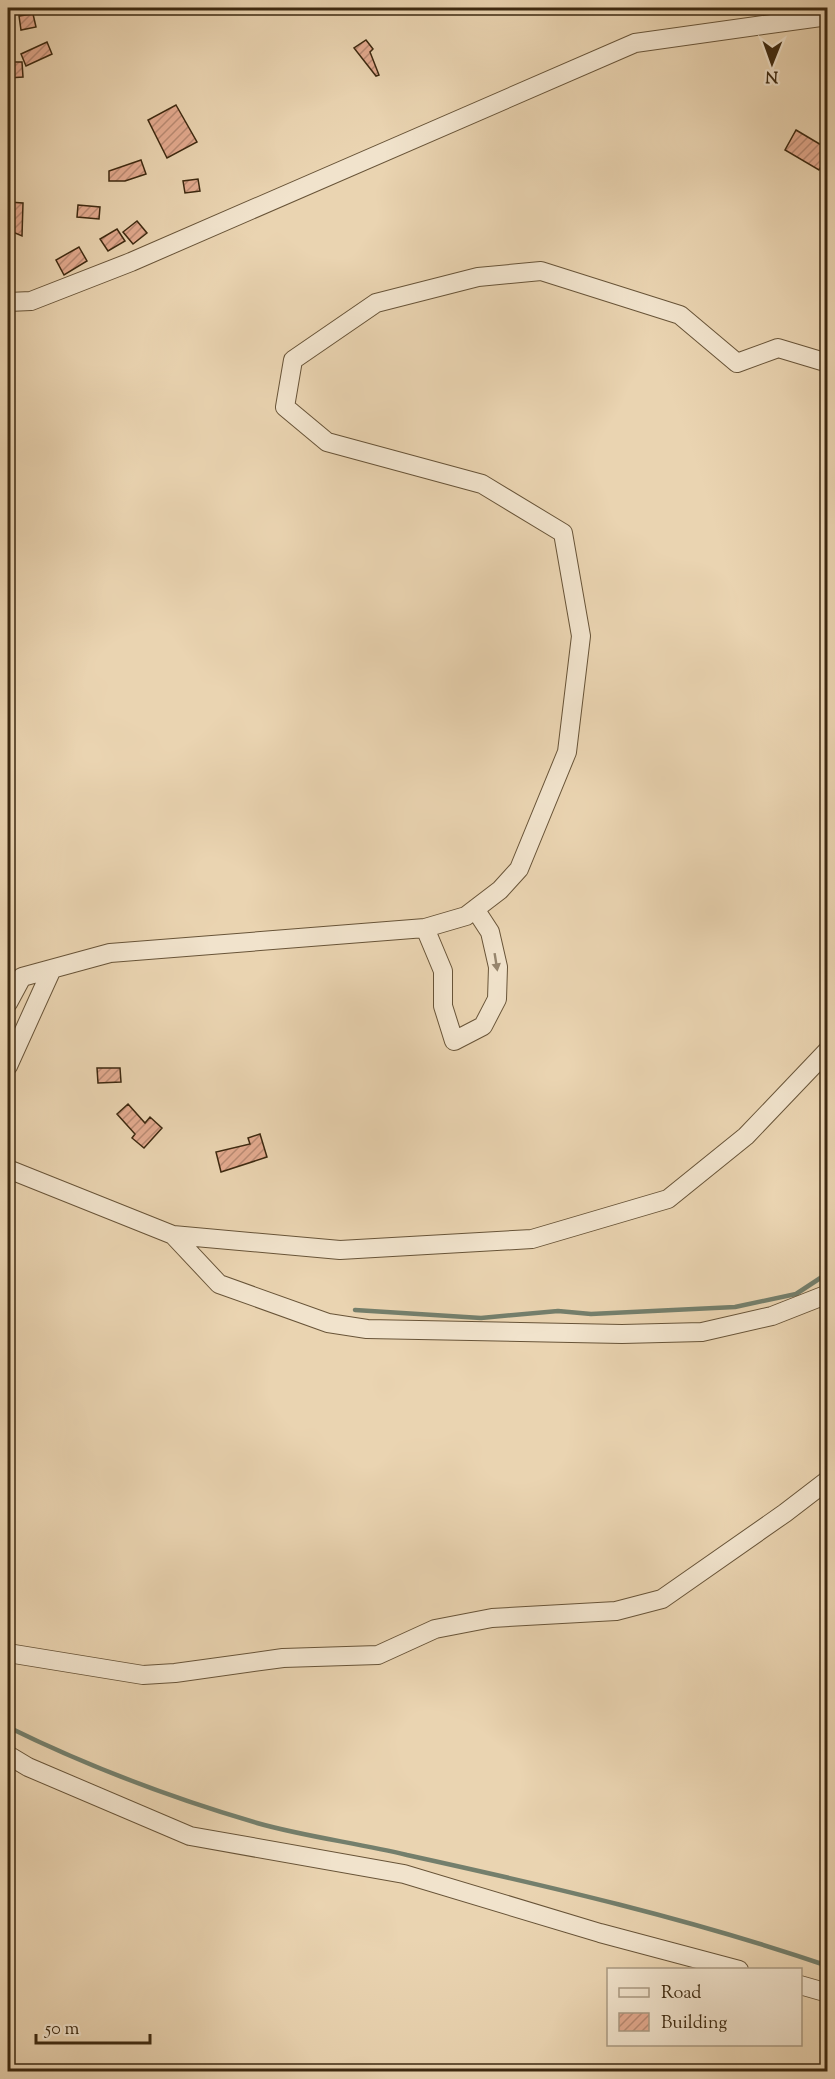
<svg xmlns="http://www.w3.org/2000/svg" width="835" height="2079" font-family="'Sorts Mill Goudy',serif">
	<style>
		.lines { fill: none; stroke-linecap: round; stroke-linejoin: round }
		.stream { stroke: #747f6c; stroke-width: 4.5 }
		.building { fill: url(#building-hatch); stroke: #3d2910; stroke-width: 1.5 }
		.street-casing { stroke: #685438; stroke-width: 20 }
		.street { stroke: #f1e3cc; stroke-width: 18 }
		.oneway { fill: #97866e }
	</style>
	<defs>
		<pattern id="building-hatch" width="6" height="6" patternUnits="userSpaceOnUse" patternTransform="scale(1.5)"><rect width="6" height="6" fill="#e3aa8f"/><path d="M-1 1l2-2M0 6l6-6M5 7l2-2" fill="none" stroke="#b98a73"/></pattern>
	</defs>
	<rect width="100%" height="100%" fill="#ead4b1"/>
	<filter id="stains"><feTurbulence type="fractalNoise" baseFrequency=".00333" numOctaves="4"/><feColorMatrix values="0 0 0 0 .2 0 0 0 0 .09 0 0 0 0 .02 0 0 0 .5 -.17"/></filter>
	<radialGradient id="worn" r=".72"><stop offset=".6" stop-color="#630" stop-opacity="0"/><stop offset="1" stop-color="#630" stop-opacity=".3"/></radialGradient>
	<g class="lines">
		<!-- stream -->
		<path class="stream" d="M 355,1310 L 481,1318 L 558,1311 L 591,1314 L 735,1307 L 796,1294 L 828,1273
			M 8,1727 C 87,1766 172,1798 257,1823 C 306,1837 358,1843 407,1855 C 548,1886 691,1919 828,1966"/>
	</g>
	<!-- building -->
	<path class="building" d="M 33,14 L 36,27 L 21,30 L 19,16 Z
		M 366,40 L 373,49 L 370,52 L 379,75 L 376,76 L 354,48 Z
		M 47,42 L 52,54 L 26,66 L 21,54 Z
		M 8,62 L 22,62 L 23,77 L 8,78 Z
		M 176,105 L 197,142 L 167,158 L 148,120 Z
		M 796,130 L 828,149 L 828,155 L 819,170 L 785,150 Z
		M 141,160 L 146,174 L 125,181 L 109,181 L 109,171 Z
		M 198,179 L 200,191 L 185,193 L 183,181 Z
		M 8,202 L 23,203 L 22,236 L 8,230 Z
		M 78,205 L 100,207 L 99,219 L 77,217 Z
		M 137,221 L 147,233 L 133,244 L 123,232 Z
		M 117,229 L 125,241 L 108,251 L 100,239 Z
		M 79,247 L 87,261 L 64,275 L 56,260 Z
		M 97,1068 L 120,1068 L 121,1082 L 98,1083 Z
		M 128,1104 L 145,1123 L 150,1117 L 162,1128 L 144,1148 L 132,1138 L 135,1134 L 117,1114 Z
		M 260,1134 L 267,1157 L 221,1172 L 216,1152 L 250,1144 L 248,1138 Z"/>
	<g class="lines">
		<!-- street casing -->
		<g class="street-casing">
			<path id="street" d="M 8,302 L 31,301 L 131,262 L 635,43 L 828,16
				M 425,928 L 443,971 L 443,1006 L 454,1041 L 483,1026 L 497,999 L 498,967 L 490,932 L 475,909
				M 8,1003 L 22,977 L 110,953 L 425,928 L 466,916 L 500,890 L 519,869 L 567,752 L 581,636 L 563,533 L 482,484 L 327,442 L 285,407 L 293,360 L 376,303 L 478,277 L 541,271 L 680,315 L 737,363 L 778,348 L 828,363
				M 8,1066 L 52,969
				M 8,1169 L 173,1235 L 340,1250 L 532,1239 L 668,1199 L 746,1136 L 828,1050
				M 173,1235 L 219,1284 L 328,1323 L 367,1329 L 622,1334 L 702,1332 L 772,1316 L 828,1294
				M 8,1653 L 143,1675 L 175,1673 L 283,1658 L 378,1655 L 435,1629 L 492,1618 L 616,1611 L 662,1599 L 785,1513 L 828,1480
				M 8,1755 L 28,1767 L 190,1836 L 404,1874 L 600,1933 L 739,1970
				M 800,1985 L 828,1993"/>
		</g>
		<!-- street -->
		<use href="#street" class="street"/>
	</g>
	<!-- one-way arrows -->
	<defs><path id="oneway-solid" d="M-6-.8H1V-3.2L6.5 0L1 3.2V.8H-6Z" transform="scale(1.5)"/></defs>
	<use class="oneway" href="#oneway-solid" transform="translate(496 962) rotate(81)"/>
	<!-- margin -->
	<rect width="835" height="2079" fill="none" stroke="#ead4b1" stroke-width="30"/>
	<rect x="9" y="9" width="817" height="2061" fill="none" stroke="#3d2910" stroke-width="3"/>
	<rect x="15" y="15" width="805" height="2049" fill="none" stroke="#3d2910" stroke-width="1.5"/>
	<!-- legend -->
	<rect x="607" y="1968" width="195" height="78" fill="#f1e3cc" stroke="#a99981" stroke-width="1.5"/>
	<rect x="619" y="1988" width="30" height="9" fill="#f1e3cc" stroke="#a99981" stroke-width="1.5"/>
	<text x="661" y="1998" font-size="18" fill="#3d2910">Road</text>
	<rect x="619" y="2013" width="30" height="18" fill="url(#building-hatch)" stroke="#a99981" stroke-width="1.5"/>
	<text x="661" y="2028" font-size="18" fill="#3d2910">Building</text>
	<!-- north arrow -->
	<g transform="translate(772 63) rotate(181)" stroke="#f1e3cc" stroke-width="4.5" paint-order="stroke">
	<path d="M0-4.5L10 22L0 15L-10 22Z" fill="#3d2910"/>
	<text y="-9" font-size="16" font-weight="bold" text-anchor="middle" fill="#3d2910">N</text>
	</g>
	<!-- scale -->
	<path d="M36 2034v9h114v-9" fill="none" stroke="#3d2910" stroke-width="3"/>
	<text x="45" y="2034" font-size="18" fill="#3d2910" stroke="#f1e3cc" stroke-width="4.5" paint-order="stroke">50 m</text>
	<rect width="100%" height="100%" filter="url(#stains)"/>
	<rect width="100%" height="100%" fill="url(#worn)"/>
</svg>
